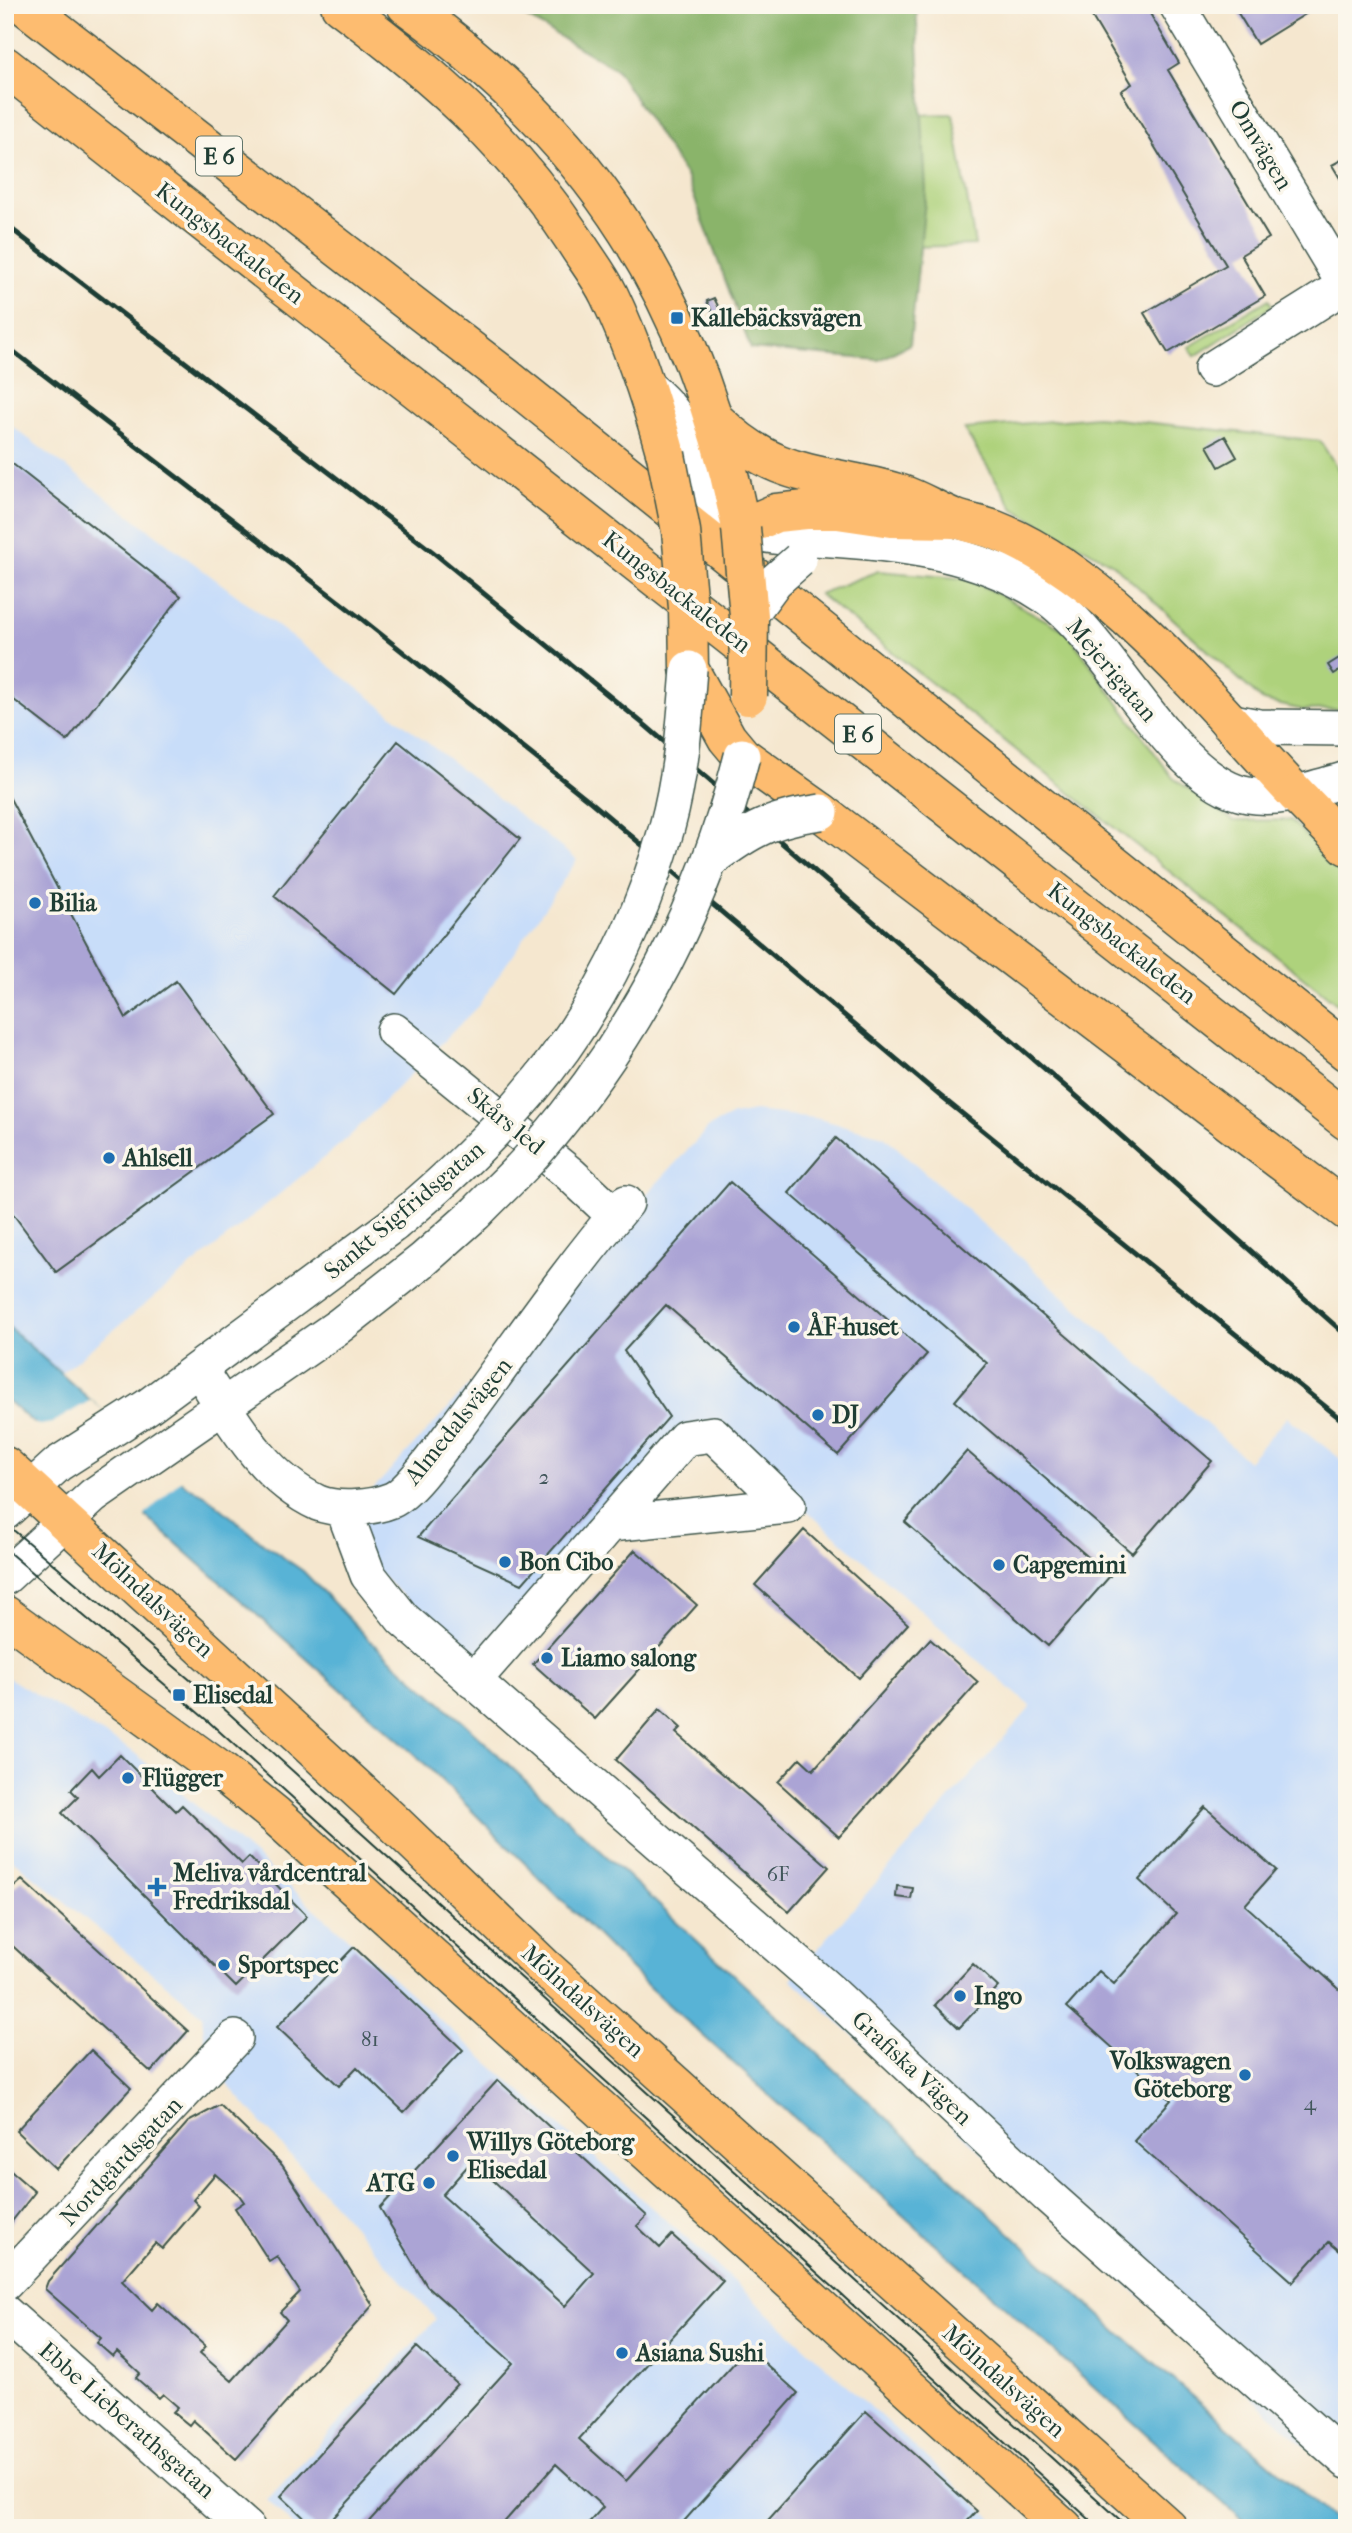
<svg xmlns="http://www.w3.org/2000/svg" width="1352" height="2533" font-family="'IM FELL French Canon',serif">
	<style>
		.built { fill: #c8ddf9 }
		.green { fill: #aed27b; stroke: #668858; stroke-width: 2 }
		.forest { fill: #8ab46b; stroke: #547850; stroke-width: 2 }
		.water { fill: #59b3d6; stroke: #3c7885; stroke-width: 2 }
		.pier { fill: #f5e7cf }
		.building { fill: #aba4d5; fill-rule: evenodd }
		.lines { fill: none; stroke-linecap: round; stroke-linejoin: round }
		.minor-casing { stroke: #3f564b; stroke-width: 38 }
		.major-casing { stroke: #3f564b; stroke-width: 41 }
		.highway-casing { stroke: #3f564b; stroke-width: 41 }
		.minor { stroke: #fff; stroke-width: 35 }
		.major { stroke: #fdbc6f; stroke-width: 38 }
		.highway { stroke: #fdbc6f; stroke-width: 38 }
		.tram { stroke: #1f3d34; stroke-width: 2 }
		.rail { stroke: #1f3d34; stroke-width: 5 }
		.minor-bridge-casing { stroke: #3f564b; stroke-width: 38; stroke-linecap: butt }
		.major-bridge-casing { stroke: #3f564b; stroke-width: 41; stroke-linecap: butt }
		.minor-bridge { stroke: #fff; stroke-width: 35 }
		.major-bridge { stroke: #fdbc6f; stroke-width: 38 }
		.poi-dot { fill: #1f6fb2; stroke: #fbf7ec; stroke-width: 2.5 }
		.labels { text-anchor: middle; stroke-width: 7; stroke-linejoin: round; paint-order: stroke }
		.number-label { font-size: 21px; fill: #42575c }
		.shield { fill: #fbf7ec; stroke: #61756b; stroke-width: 2 }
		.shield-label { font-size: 23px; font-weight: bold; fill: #1f3d34 }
		.street-label { font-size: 24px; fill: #1f3d34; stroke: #fbf7ec }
		.poi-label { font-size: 24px; font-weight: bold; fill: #1f3d34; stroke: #fbf7ec; text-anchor: start }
	</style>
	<rect width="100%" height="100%" fill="#fbf7ec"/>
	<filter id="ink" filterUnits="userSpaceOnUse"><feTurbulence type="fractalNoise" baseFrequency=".0143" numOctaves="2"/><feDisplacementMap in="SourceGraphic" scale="14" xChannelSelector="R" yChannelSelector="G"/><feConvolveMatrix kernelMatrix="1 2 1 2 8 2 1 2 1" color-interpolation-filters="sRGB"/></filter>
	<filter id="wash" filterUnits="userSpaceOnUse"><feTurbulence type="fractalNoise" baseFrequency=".00686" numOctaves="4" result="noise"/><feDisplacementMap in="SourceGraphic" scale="28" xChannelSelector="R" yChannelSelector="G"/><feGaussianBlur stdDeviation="1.57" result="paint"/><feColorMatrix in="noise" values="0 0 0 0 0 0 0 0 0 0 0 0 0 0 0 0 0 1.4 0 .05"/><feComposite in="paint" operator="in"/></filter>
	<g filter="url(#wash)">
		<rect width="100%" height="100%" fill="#f5e7cf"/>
		<!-- built -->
		<path class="built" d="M 5,421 L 312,652 L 577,860 L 478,1006 L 349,1137 L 60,1374 L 5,1324 Z
			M 754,1111 L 815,1118 L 884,1136 L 1248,1461 L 1287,1417 L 1347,1464 L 1347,2484 L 791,1979 L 1031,1707 L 705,1422 L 484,1672 L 334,1531 L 709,1127 L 733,1115 Z
			M 5,1676 L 132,1751 L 271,1870 L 687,2239 L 1003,2528 L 296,2528 L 267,2500 L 436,2319 L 227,2084 L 205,2047 L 202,2014 L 5,1853 Z"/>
		<!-- green -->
		<path class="green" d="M 953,114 L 975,245 L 912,247 L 915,115 Z
			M 1269,299 L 1272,306 L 1195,356 L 1189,347 Z
			M 1097,417 L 1320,441 L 1347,483 L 1347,709 L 1303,710 L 1263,701 L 1113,564 L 1014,509 L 964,429 Z
			M 878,571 L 970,579 L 1066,631 L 1173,778 L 1234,821 L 1291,820 L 1347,877 L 1347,1012 L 819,594 Z"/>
		<!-- forest -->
		<path class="forest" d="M 505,5 L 916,5 L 926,191 L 910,344 L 879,360 L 751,349 L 687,178 L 616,69 Z"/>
		<!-- water -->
		<path class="water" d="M 5,1324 L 187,1486 L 205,1495 L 264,1544 L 303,1571 L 369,1640 L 464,1723 L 983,2208 L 1119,2333 L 1344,2528 L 1251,2528 L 650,1988 L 422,1761 L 150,1520 L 5,1399 Z"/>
		<!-- pier -->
		<path class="pier" d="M 91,1400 L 183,1478 L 146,1514 L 144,1520 L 28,1422 L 40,1425 L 52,1423 Z"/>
		<g id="blocks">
			<!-- building -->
			<path class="building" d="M 1085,5 L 1145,5 L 1179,63 L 1168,70 L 1269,238 L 1241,255 L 1265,296 L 1168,353 L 1144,313 L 1226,265 L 1121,91 L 1132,84 Z
				M 1233,5 L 1320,5 L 1257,44 Z
				M 1347,157 L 1347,190 L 1332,165 Z
				M 714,298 L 721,312 L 714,316 L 707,301 Z
				M 1225,436 L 1237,457 L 1219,467 L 1207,446 Z
				M 5,458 L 181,596 L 67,741 L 5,693 Z
				M 1344,655 L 1347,666 L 1334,674 L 1328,665 Z
				M 398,741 L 520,839 L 396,994 L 274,896 Z
				M 5,789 L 126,1018 L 176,981 L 274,1114 L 56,1272 L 5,1203 Z
				M 836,1138 L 1212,1461 L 1132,1553 L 955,1401 L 987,1363 L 789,1193 Z
				M 730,1182 L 927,1354 L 838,1455 L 666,1305 L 624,1351 L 669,1417 L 522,1584 L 418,1537 Z
				M 967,1451 L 1110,1576 L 1048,1646 L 905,1522 Z
				M 804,1530 L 908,1624 L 859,1678 L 755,1585 Z
				M 635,1550 L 697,1605 L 595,1719 L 533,1664 Z
				M 930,1639 L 978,1682 L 839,1837 L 778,1782 L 800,1758 L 813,1770 Z
				M 660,1709 L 681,1728 L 676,1733 L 829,1867 L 789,1912 L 616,1760 Z
				M 120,1755 L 176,1811 L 182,1805 L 242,1864 L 249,1857 L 307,1916 L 236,1987 L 62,1813 L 78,1797 L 71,1790 L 92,1768 L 99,1776 Z
				M 1205,1807 L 1276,1870 L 1245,1905 L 1347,1996 L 1347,2257 L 1329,2242 L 1293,2282 L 1134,2141 L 1171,2100 L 1067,2007 L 1099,1971 L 1114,1984 L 1176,1914 L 1139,1880 Z
				M 22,1880 L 188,2031 L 151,2072 L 5,1939 L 5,1895 Z
				M 897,1886 L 913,1888 L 911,1899 L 896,1897 Z
				M 354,1947 L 463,2050 L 404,2112 L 357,2067 L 339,2086 L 277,2027 Z
				M 973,1964 L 998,1987 L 959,2028 L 935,2005 Z
				M 91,2050 L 131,2088 L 56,2169 L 16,2131 Z
				M 498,2080 L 647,2216 L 637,2226 L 660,2248 L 672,2235 L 723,2281 L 579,2439 L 626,2481 L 748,2348 L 798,2393 L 678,2528 L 584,2528 L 603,2507 L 556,2464 L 499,2528 L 363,2528 L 513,2363 L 427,2286 L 380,2208 ZM 472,2161 L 594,2273 L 565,2306 L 442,2195 Z
				M 220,2105 L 282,2165 L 373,2305 L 236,2459 L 193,2420 L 189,2425 L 173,2412 L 178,2407 L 163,2394 L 159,2398 L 136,2378 L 140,2373 L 117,2352 L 113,2357 L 97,2343 L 101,2338 L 45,2289 L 48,2281 L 188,2122 ZM 215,2174 L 239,2195 L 244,2202 L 235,2208 L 269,2261 L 277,2256 L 300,2292 L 280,2312 L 287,2320 L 232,2381 L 200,2353 L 206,2346 L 158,2303 L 152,2310 L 122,2281 L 155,2243 L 162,2249 L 199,2206 L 193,2200 Z
				M 5,2166 L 35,2192 L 5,2230 Z
				M 417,2347 L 457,2384 L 324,2528 L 315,2528 L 281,2496 Z
				M 866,2411 L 977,2511 L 961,2528 L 761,2528 Z"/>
		</g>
	</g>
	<g filter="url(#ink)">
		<use href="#blocks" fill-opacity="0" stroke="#3f564b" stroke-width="2"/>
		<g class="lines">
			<!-- minor casing -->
			<g class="minor-casing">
				<path id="minor" d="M 1177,5 L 1345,285
					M 1212,369 L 1347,284
					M 646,385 C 656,395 669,405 675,416 C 690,446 710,514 742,528 C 769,540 804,537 832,539 C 906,544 980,553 1044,595 C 1111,639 1173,783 1248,795 C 1282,801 1315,788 1347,779
					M 1227,721 L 1259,727 L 1347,728
					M 394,1031 L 570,1174 L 615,1216
					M 199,1369 C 231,1418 262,1477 318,1503 C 338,1511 372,1508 392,1500 C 411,1492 445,1442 459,1424 C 514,1350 566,1273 626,1203
					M 343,1508 L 368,1575 L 403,1619 L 834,1995 L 1047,2195 L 1347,2461
					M 5,1512 L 58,1464 L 147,1407 L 394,1224
					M 610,1524 L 788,1506
					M 5,1577 L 93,1496 L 339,1326 L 423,1260 L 476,1213
					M 473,1681 L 685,1438 L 713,1434 L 788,1506
					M 5,2283 L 235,2038
					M 5,2313 L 247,2528"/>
			</g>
			<!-- major casing -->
			<g class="major-casing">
				<path id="major" d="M 340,5 C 436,77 509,140 575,241 C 586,259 600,276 609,295 C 634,347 651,400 666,455
					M 406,5 C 595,141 696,300 741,528 L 776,513 L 806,510 L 838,510 L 892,518 L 956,519
					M 717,422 C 782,484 824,470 901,494 C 919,500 936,511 954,518 C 967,523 981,525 995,530 C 1109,575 1212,705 1296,794
					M 688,608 L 689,669 L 727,738 L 742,756 L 821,812
					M 5,1466 L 391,1820 L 545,1968 L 1168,2528
					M 5,1615 L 222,1772 L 275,1815 L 1064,2528"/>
			</g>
			<!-- highway casing -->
			<g class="highway-casing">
				<path id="highway" d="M 24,5 L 504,376 L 1347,1052
					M 5,66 L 1347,1121
					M 1296,794 L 1347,846
					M 821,812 L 1347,1211"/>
			</g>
			<!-- minor -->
			<use href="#minor" class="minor"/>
			<!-- major -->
			<use href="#major" class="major"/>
			<!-- highway -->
			<use href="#highway" class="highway"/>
			<!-- tram -->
			<path class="tram" d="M 5,1523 L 222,1707 L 1129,2528
				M 5,1549 L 209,1722 L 1099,2528"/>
			<!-- rail -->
			<path class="rail" d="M 5,224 L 433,552 L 646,726 L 1074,1094 L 1347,1336
				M 5,345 L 363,620 L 591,802 L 939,1095 L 1347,1424"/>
			<!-- minor-bridge casing -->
			<g class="minor-bridge-casing">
				<path id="minor-bridge" d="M 749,616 L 775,581 L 799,560
					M 712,859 C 752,829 771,819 821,812
					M 476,1213 C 497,1191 520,1171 539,1148 C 639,1031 704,905 742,756
					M 394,1224 C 530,1111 619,1000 667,827 C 681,776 685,721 689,669"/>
			</g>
			<!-- major-bridge casing -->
			<g class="major-bridge-casing">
				<path id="major-bridge" d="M 666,455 L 681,531 L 688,608
					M 741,528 L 749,616 L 748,696"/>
			</g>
			<!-- minor-bridge -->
			<use href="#minor-bridge" class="minor-bridge"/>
			<!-- major-bridge -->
			<use href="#major-bridge" class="major-bridge"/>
		</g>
	</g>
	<!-- markers -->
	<g class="poi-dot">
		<rect x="670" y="311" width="14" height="14" rx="3.5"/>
		<circle cx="35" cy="903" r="7"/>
		<circle cx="109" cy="1158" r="7"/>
		<circle cx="794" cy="1327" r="7"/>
		<circle cx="818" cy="1415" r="7"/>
		<circle cx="505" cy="1562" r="7"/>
		<circle cx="999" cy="1565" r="7"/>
		<circle cx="547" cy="1658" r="7"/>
		<rect x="172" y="1688" width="14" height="14" rx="3.5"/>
		<circle cx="128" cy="1778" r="7"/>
		<path d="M153.5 1876.5h7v7h7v7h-7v7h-7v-7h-7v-7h7z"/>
		<circle cx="224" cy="1965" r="7"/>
		<circle cx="960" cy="1996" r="7"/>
		<circle cx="1245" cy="2075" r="7"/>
		<circle cx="453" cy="2156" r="7"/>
		<circle cx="429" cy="2183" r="7"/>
		<circle cx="622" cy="2353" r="7"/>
	</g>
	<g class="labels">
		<!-- number labels -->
		<g class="number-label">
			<text x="544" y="1484">2</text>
			<text x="778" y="1881">6F</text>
			<text x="370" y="2046">81</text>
			<text x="1310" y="2110">4</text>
		</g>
		<!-- shield labels -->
		<g class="shield">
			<rect x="196" y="136.5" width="46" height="39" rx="5"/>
			<rect x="835" y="714.5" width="46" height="39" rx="5"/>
		</g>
		<g class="shield-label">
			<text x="219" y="164">E 6</text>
			<text x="858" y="742">E 6</text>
		</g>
		<!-- street labels -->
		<g class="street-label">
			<text transform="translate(1261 145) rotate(59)" y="8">Omvägen</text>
			<text transform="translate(230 243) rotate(38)" y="8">Kungsbackaleden</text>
			<text transform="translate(677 592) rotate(38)" y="8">Kungsbackaleden</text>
			<text transform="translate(1112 670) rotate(50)" y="8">Mejerigatan</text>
			<text transform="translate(1122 943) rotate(38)" y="8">Kungsbackaleden</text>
			<text transform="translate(506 1121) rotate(39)" y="8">Skårs led</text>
			<text transform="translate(404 1210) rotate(-40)" y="8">Sankt Sigfridsgatan</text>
			<text transform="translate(458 1421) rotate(-51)" y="8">Almedalsvägen</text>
			<text transform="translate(153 1600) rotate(43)" y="8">Mölndalsvägen</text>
			<text transform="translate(583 2001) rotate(42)" y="8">Mölndalsvägen</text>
			<text transform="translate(912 2068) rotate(43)" y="8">Grafiska Vägen</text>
			<text transform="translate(121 2161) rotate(-47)" y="8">Nordgårdsgatan</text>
			<text transform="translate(1004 2381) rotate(42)" y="8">Mölndalsvägen</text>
			<text transform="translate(127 2420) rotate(41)" y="8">Ebbe Lieberathsgatan</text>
		</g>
		<!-- poi labels -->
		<g class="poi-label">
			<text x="691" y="326">Kallebäcksvägen</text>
			<text x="49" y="911">Bilia</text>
			<text x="123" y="1166">Ahlsell</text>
			<text x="808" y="1335">ÅF-huset</text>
			<text x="832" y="1423">DJ</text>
			<text x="519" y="1570">Bon Cibo</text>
			<text x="1013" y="1573">Capgemini</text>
			<text x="561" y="1666">Liamo salong</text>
			<text x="193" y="1703">Elisedal</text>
			<text x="142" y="1786">Flügger</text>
			<text x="173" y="1881">Meliva vårdcentral<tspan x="173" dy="28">Fredriksdal</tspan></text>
			<text x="238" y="1973">Sportspec</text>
			<text x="974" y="2004">Ingo</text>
			<text x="1231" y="2069" text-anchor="end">Volkswagen<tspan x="1231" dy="28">Göteborg</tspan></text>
			<text x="467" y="2150">Willys Göteborg<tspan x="467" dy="28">Elisedal</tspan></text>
			<text x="415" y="2191" text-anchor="end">ATG</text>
			<text x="636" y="2361">Asiana Sushi</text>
		</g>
	</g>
	<!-- margin -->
	<rect width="1352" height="2533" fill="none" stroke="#fbf7ec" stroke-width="28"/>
</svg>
